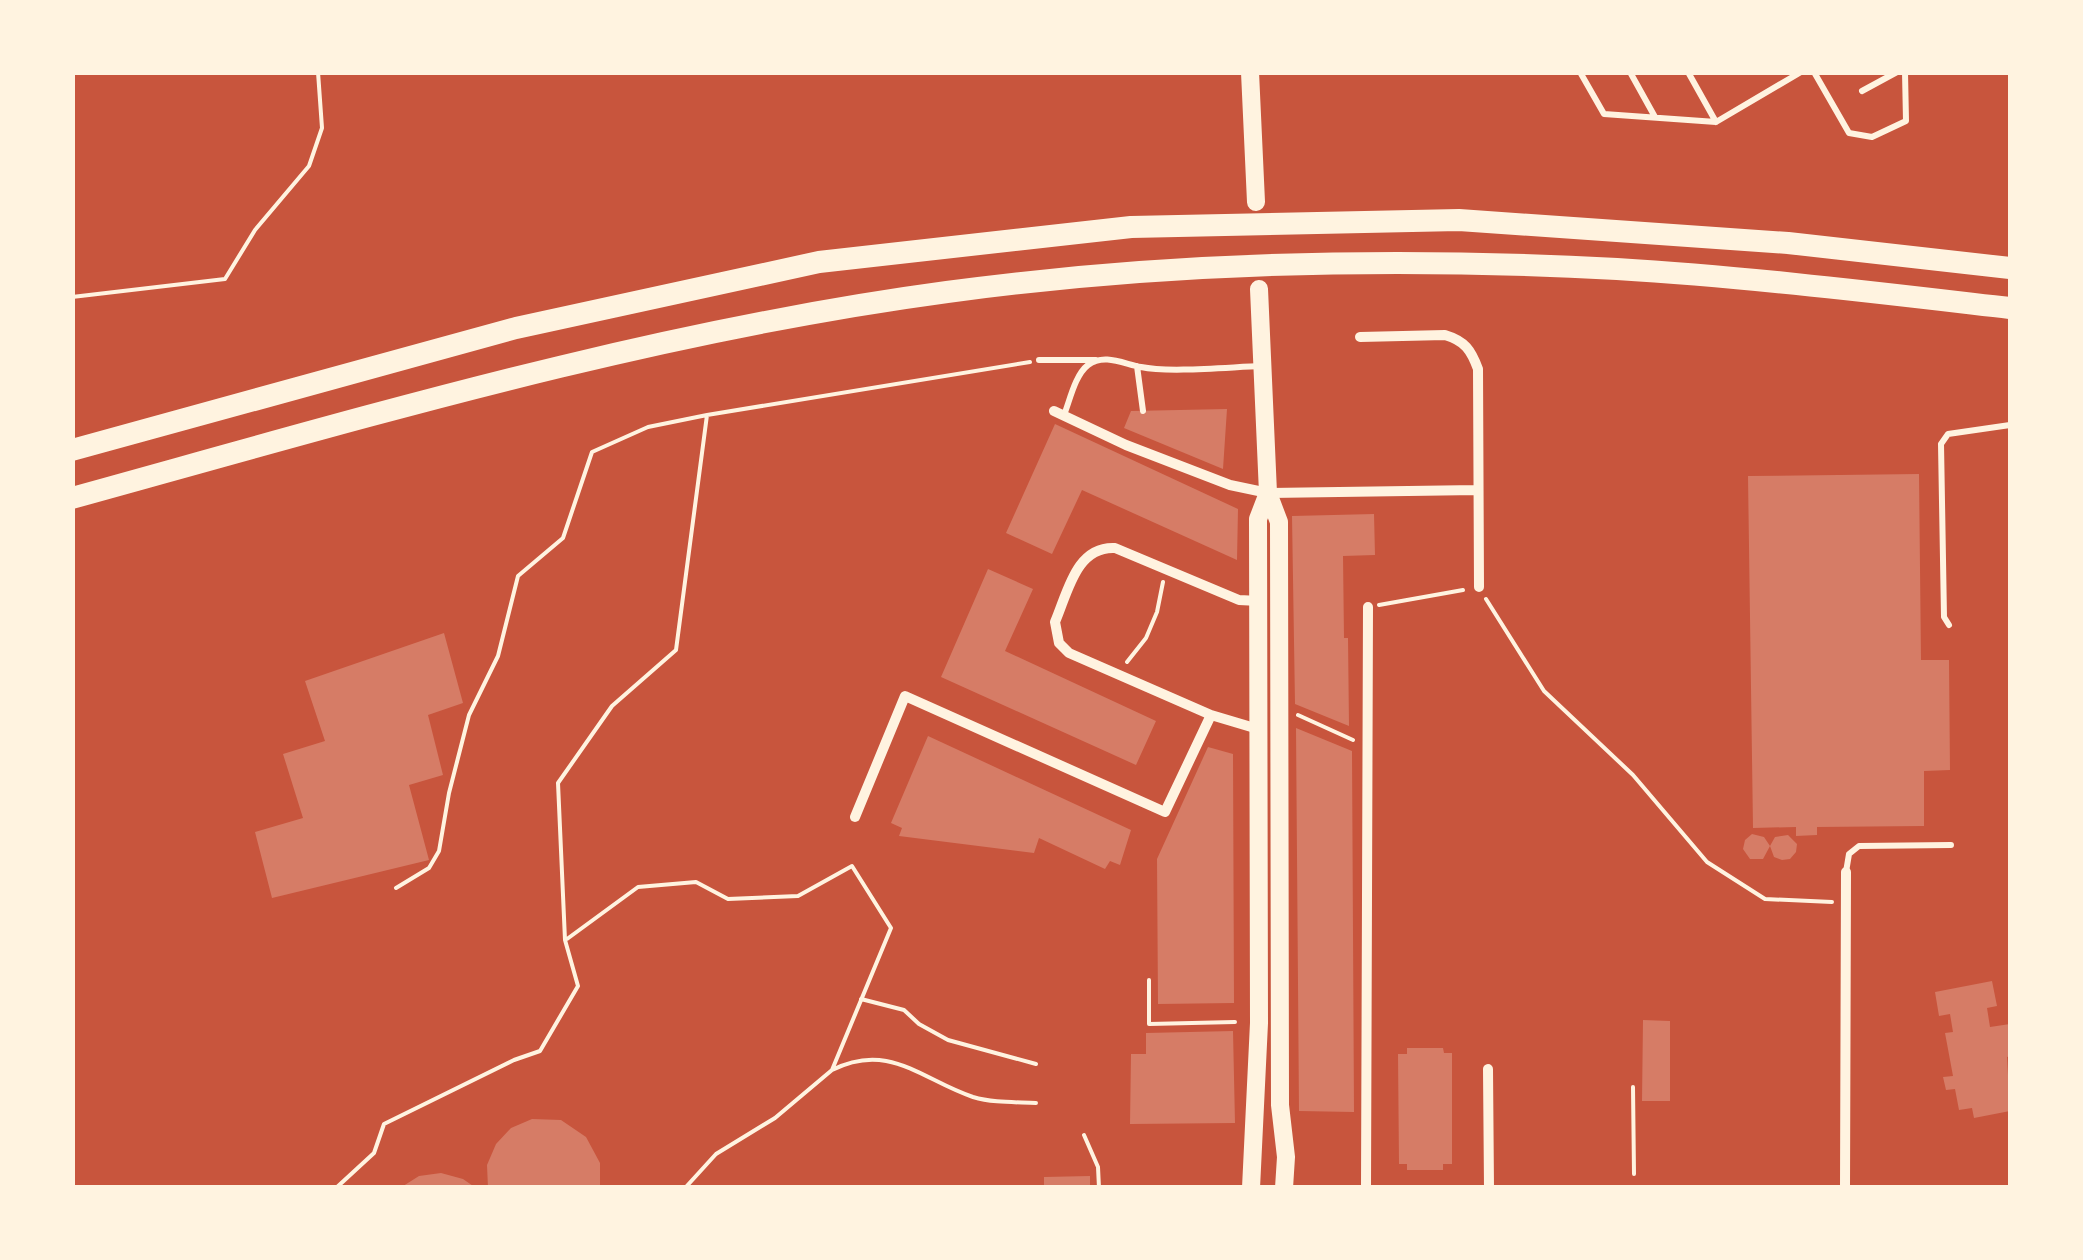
<svg xmlns="http://www.w3.org/2000/svg" width="2083" height="1260" font-family="'Roboto Condensed',sans-serif">
	<style>
		.building { fill: #d67c66 }
		.lines { fill: none; stroke-linecap: round; stroke-linejoin: round }
		.path { stroke: #fff3e0; stroke-width: 4 }
		.service { stroke: #fff3e0; stroke-width: 6 }
		.minor { stroke: #fff3e0; stroke-width: 10 }
		.secondary { stroke: #fff3e0; stroke-width: 18 }
		.motorway { stroke: #fff3e0; stroke-width: 22 }
	</style>
	<rect width="100%" height="100%" fill="#c8553d"/>
	<!-- building -->
	<path class="building" d="M 1227,409 L 1223,469 L 1124,428 L 1131,411 Z
		M 1055,424 L 1238,509 L 1237,560 L 1082,490 L 1052,554 L 1006,533 Z
		M 1919,474 L 1921,660 L 1949,660 L 1950,770 L 1924,771 L 1924,826 L 1817,827 L 1817,835 L 1796,836 L 1796,827 L 1753,828 L 1748,476 Z
		M 1374,514 L 1375,555 L 1343,556 L 1344,638 L 1348,638 L 1349,726 L 1295,704 L 1292,516 Z
		M 988,569 L 1033,589 L 1005,651 L 1156,721 L 1136,765 L 941,677 Z
		M 444,633 L 463,703 L 428,715 L 443,775 L 409,785 L 429,860 L 272,898 L 255,832 L 303,818 L 283,754 L 325,741 L 305,681 Z
		M 1296,728 L 1352,751 L 1354,1112 L 1299,1111 Z
		M 928,736 L 1131,830 L 1120,865 L 1110,861 L 1105,869 L 1039,838 L 1034,853 L 899,836 L 902,828 L 891,823 Z
		M 1208,747 L 1233,754 L 1234,1003 L 1158,1004 L 1157,859 Z
		M 1752,834 L 1764,837 L 1770,846 L 1775,837 L 1788,835 L 1797,844 L 1796,852 L 1790,859 L 1782,860 L 1774,857 L 1770,846 L 1763,859 L 1750,859 L 1743,849 L 1745,840 Z
		M 1992,981 L 1997,1006 L 1987,1008 L 1990,1027 L 2010,1024 L 2010,1056 L 2007,1057 L 2010,1111 L 1974,1118 L 1972,1108 L 1959,1110 L 1955,1089 L 1946,1090 L 1943,1077 L 1953,1076 L 1945,1033 L 1953,1032 L 1950,1014 L 1939,1016 L 1935,992 Z
		M 1643,1020 L 1670,1021 L 1670,1101 L 1642,1101 Z
		M 1233,1031 L 1235,1123 L 1130,1124 L 1131,1054 L 1146,1054 L 1146,1033 Z
		M 1407,1048 L 1443,1048 L 1444,1053 L 1452,1053 L 1452,1164 L 1443,1164 L 1443,1170 L 1407,1170 L 1407,1164 L 1399,1164 L 1398,1054 L 1407,1054 Z
		M 532,1119 L 561,1120 L 586,1137 L 600,1163 L 600,1188 L 488,1188 L 487,1165 L 496,1144 L 511,1128 Z
		M 441,1173 L 463,1179 L 476,1188 L 400,1188 L 419,1176 Z
		M 1090,1176 L 1090,1188 L 1044,1188 L 1044,1177 Z"/>
	<g class="lines">
		<!-- path -->
		<path class="path" d="M 72,297 L 225,279 L 255,230 L 309,166 L 322,128 L 318,72
			M 1486,599 L 1544,691 L 1633,775 L 1707,862 L 1765,899 L 1832,902
			M 1379,605 L 1463,590
			M 1127,662 L 1146,638 L 1157,612 L 1163,582
			M 1298,715 L 1353,740
			M 396,888 L 429,868 L 439,851 L 449,793 L 469,715 L 498,656 L 518,576 L 563,538 L 592,452 L 648,427 L 707,415
			M 567,939 L 638,887 L 696,882 L 728,899 L 798,896 L 852,866 L 891,928 L 832,1070 L 775,1118 L 716,1154 L 685,1188
			M 1149,980 L 1149,1024 L 1235,1022
			M 861,999 L 904,1010 L 919,1024 L 948,1040 L 1036,1064
			M 832,1070 C 889,1041 922,1080 973,1097 C 993,1103 1015,1102 1036,1103
			M 1633,1087 L 1634,1174
			M 1084,1135 L 1098,1167 L 1099,1188
			M 336,1188 L 374,1153 L 384,1124 L 514,1060 L 540,1051 L 578,986 L 565,940 L 558,783 L 612,706 L 676,650 L 707,415 L 1030,362"/>
		<!-- service -->
		<path class="service" d="M 1580,72 L 1604,114 L 1716,122
			M 1630,72 L 1655,117
			M 1688,72 L 1716,122 L 1801,72
			M 1814,72 L 1849,133 L 1872,137 L 1906,121 L 1905,72
			M 1862,91 L 1897,72
			M 1039,360 L 1096,360
			M 1137,366 L 1143,411
			M 1064,415 C 1070,400 1075,375 1088,365 C 1104,353 1124,364 1141,367 C 1169,373 1230,367 1261,366
			M 1949,625 L 1944,617 L 1941,444 L 1948,434 L 2010,425
			M 1846,872 L 1849,854 L 1859,846 L 1951,845"/>
		<!-- minor -->
		<path class="minor" d="M 1360,337 L 1445,335 C 1465,341 1471,350 1478,369 L 1479,587
			M 1054,411 L 1126,445 L 1230,485 L 1268,493 L 1477,490
			M 1258,729 L 1211,715 L 1069,653 L 1059,643 L 1055,622 C 1068,592 1076,546 1115,548 L 1239,600 L 1259,601
			M 855,817 L 905,696 L 1165,812 L 1211,715
			M 1488,1069 L 1489,1188
			M 1366,1188 L 1368,607
			M 1845,1188 L 1846,872"/>
		<!-- secondary -->
		<path class="secondary" d="M 1250,72 L 1256,202
			M 1259,289 L 1268,493 L 1279,522 L 1280,1105 L 1286,1157 L 1284,1188
			M 1251,1188 L 1259,1023 L 1258,519 L 1268,493"/>
		<!-- motorway -->
		<path class="motorway" d="M 72,450 L 516,328 L 819,262 L 1131,227 L 1459,220 L 1788,243 L 2010,268
			M 72,498 C 362,418 649,332 947,292 C 1168,262 1394,257 1617,269 C 1749,277 1880,293 2010,308"/>
	</g>
	<!-- border -->
	<rect width="2083" height="1260" fill="none" stroke="#fff3e0" stroke-width="150"/>
</svg>
